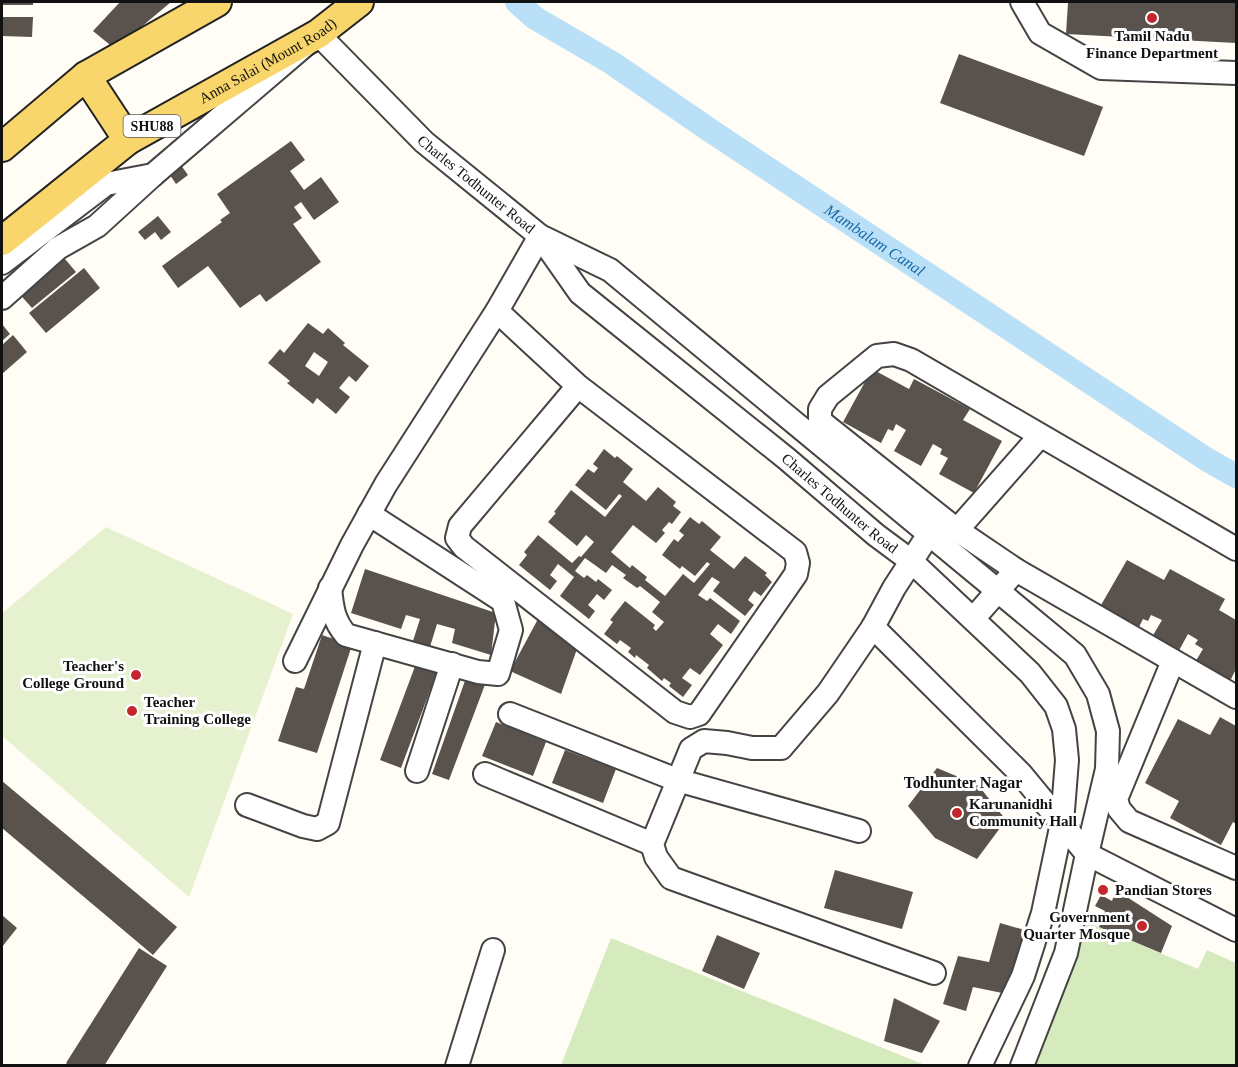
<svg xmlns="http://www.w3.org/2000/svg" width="1238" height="1067" font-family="'Times New Roman',serif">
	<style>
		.green { fill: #d5ebbd }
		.pitch { fill: #e6f2cf }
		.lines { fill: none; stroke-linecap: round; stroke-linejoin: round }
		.canal { stroke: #b9e0f7; stroke-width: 24 }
		.building { fill: #5a524d; fill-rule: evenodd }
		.minor-casing { stroke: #444; stroke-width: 26 }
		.major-casing { stroke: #222; stroke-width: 32 }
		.minor { stroke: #fff; stroke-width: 22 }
		.major { stroke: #f9d66b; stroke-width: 28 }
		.poi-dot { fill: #c4262e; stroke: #fff; stroke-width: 2 }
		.labels { text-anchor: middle; stroke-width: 6; stroke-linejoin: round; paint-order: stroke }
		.shield { fill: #fff; stroke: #585858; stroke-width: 1.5 }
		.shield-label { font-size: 14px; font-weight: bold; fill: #111 }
		.poi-label { font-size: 15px; font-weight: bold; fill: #111; stroke: #fff; text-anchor: start }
		.street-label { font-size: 15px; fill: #111; stroke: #fff }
		.water-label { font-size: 16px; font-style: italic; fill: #1768a6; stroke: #fff }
		.neighbourhood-label { font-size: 16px; font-weight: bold; fill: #111; stroke: #fff }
	</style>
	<rect width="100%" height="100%" fill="#fffdf5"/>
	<!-- green -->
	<path class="green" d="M 1087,922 L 1198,969 L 1207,950 L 1236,963 L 1236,1065 L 1035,1066 Z
		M 611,938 L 925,1065 L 561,1065 Z"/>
	<!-- pitch -->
	<path class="pitch" d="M 106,527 L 293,614 L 189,897 L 2,736 L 2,613 Z"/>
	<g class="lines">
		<!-- canal -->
		<path class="canal" id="s1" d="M 517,2 L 535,18 L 612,63 L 711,131 L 1206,459 L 1236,476"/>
	</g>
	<!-- building -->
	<path class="building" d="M 2,2 L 33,2 L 33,5 L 2,5 Z
		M 120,2 L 171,2 L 115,49 L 93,31 Z
		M 1068,2 L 1236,2 L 1236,43 L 1066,34 Z
		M 2,17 L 33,17 L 32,37 L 2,36 Z
		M 959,54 L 1103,107 L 1084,156 L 940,103 Z
		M 291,141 L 305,160 L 290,171 L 304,190 L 321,177 L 339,202 L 314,220 L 301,202 L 294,207 L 302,218 L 293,224 L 321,262 L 266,302 L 260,294 L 240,308 L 208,266 L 178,288 L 162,266 L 222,222 L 220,220 L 230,213 L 217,194 Z
		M 178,161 L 188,175 L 176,184 L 166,169 Z
		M 158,216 L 171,232 L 161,240 L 155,232 L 145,240 L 138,232 Z
		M 60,253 L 76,272 L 32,308 L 16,290 Z
		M 84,268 L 100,288 L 46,333 L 29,313 Z
		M 308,323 L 323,334 L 328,328 L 345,343 L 343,345 L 369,366 L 356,382 L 349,376 L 339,388 L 350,397 L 336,414 L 317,398 L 313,404 L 287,383 L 290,381 L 268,363 L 280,349 L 284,353 ZM 314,352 L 328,362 L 319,376 L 305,366 Z
		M 2,324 L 10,334 L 2,341 Z
		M 13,335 L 27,352 L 2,374 L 2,345 Z
		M 872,369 L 909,389 L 914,379 L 970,409 L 963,420 L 1002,441 L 974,493 L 939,474 L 948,458 L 940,454 L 942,449 L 933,444 L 921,466 L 894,451 L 906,430 L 896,424 L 893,431 L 888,429 L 881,443 L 843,422 Z
		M 604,449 L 615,458 L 617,456 L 633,469 L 623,482 L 646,501 L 658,487 L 676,502 L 673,506 L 681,512 L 672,524 L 669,522 L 662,530 L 665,533 L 656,543 L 633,525 L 611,552 L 630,568 L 632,565 L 647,577 L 645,580 L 665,596 L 683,574 L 694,583 L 710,564 L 707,562 L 695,576 L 682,566 L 680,569 L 662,555 L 674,539 L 678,542 L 684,535 L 679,531 L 690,517 L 699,524 L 702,521 L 721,537 L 710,550 L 734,569 L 745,556 L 767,573 L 765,575 L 772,582 L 761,596 L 754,591 L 748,600 L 754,605 L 745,616 L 713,591 L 720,582 L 712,577 L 698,595 L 707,601 L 710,598 L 740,621 L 731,634 L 718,624 L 710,634 L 723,645 L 700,675 L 690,668 L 682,678 L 692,685 L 683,697 L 669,686 L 671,683 L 664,678 L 662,681 L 647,668 L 649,665 L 636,655 L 635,658 L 628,652 L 631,648 L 620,640 L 617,644 L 604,634 L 613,622 L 610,620 L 625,601 L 655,625 L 653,628 L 656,631 L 664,622 L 652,612 L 660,602 L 640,586 L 637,588 L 623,578 L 626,575 L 612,565 L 606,573 L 585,558 L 575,571 L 584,578 L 587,575 L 596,582 L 598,579 L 612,590 L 604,600 L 597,594 L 588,605 L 595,611 L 589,619 L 560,596 L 574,577 L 558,564 L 550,575 L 557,581 L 550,590 L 519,565 L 527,555 L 524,552 L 538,535 L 572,563 L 579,556 L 581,557 L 594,542 L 586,535 L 577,546 L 548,522 L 556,513 L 554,512 L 571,490 L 605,517 L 622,496 L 619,494 L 606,510 L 575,485 L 588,469 L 594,473 L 598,468 L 593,464 Z
		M 1127,560 L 1164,580 L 1170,569 L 1225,599 L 1219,610 L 1236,620 L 1236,669 L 1229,683 L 1194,664 L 1203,649 L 1195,644 L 1198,640 L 1188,634 L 1176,656 L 1149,642 L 1162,620 L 1151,615 L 1148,621 L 1143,619 L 1136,633 L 1097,612 Z
		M 365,569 L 496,613 L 491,655 L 452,643 L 455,629 L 437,624 L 429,650 L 412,644 L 420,619 L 406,615 L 401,629 L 351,613 Z
		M 538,619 L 577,649 L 561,694 L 510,671 Z
		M 322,635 L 352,645 L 317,753 L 278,741 L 296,687 L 304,689 Z
		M 417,661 L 438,669 L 401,768 L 380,760 Z
		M 467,675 L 486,682 L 449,780 L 432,774 Z
		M 1220,717 L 1236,726 L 1236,824 L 1233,822 L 1221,845 L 1170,818 L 1179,801 L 1145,783 L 1178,719 L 1210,735 Z
		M 496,722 L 546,742 L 533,776 L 482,756 Z
		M 565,750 L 616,769 L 603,803 L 552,783 Z
		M 937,768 L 978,785 L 1006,820 L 977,859 L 935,838 L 908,806 Z
		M 2,781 L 177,927 L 153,955 L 2,828 Z
		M 835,870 L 913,892 L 902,929 L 824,908 Z
		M 1116,890 L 1172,926 L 1161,953 L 1099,927 L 1105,911 L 1095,906 L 1101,895 L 1112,901 Z
		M 2,915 L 17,928 L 2,947 Z
		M 1000,923 L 1028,931 L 1007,994 L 973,987 L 966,1011 L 943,1004 L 958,956 L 989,962 Z
		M 717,935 L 760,953 L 744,989 L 702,971 Z
		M 139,948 L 167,966 L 104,1066 L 70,1066 L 66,1063 Z
		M 894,998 L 940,1021 L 922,1053 L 884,1041 Z"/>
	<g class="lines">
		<!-- minor casing -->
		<g class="minor-casing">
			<g id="minor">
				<path d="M 1022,2 L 1040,33 L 1101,68 L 1236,73"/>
				<path d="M 544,238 L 610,270 L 1062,644 L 1075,655 L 1098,694 L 1108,731 L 1107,769 L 1087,854 L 1066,953 L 1022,1066"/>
				<path id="s2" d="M 2,263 L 106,184 L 153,175 L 318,34 L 424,142 L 540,236 L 580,293 L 787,459 L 876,535 L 911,561 L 1030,673 L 1056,706 L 1064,729 L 1067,760 L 1062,823 L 1043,913 L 1023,976 L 980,1066"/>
				<path d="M 2,298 L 58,248 L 97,226 L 153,175"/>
				<path d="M 497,311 L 578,386 L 795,552 L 798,563 L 796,574 L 699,714 L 690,717 L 675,712 L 464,547 L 457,538 L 460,526 L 578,386"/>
				<path d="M 957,530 L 1040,436"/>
				<path d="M 929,534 L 894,588 L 873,627 L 1021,774 L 1087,854 L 1236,930"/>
				<path d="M 1016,570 L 957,530 L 820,421 L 820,409 L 828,396 L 877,356 L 894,354 L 911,360 L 1236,549"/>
				<path d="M 330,588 C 332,607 333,620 346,635 L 478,672 L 498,674 L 511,630 L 503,601 L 369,514"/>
				<path d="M 973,619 L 1016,570 L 1236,697"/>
				<path d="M 873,627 L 828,693 L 781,748 L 752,748 L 727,743 L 704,741 L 691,749 L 652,844 L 656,857 L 671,878 L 934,973"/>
				<path d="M 295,661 L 352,545 L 386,484 L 497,311 L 540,236"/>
				<path d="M 1173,661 L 1116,799 L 1119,809 L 1129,821 L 1236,868"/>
				<path d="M 510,714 L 677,780 L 859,831"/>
				<path d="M 417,771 L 452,664"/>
				<path d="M 485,774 L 652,844"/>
				<path d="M 247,805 L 303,826 L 317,829 L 328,823 L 375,643"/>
				<path d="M 457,1066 L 493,950"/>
			</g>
		</g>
		<!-- major casing -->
		<g class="major-casing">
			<g id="major">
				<path d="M 86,76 L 128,140"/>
				<path d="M 2,147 L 86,76 L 217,2"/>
				<path id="s3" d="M 2,241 L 128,140 L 318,34 L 359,2"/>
			</g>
		</g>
		<!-- minor -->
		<use href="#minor" class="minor"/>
		<!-- major -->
		<use href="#major" class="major"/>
	</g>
	<!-- markers -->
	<g class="poi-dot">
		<circle cx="1152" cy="18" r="6"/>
		<circle cx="136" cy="675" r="6"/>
		<circle cx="132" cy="711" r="6"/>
		<circle cx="957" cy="813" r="6"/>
		<circle cx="1103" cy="890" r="6"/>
		<circle cx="1142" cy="926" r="6"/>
	</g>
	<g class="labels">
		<!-- shield labels -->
		<rect class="shield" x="123.5" y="115" width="57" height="22" rx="4.5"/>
		<g class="shield-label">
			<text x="152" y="131">SHU88</text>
		</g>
		<!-- poi labels -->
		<g class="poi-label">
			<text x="1152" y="41" text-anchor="middle">Tamil Nadu<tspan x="1152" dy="17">Finance Department</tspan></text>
			<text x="124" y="671" text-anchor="end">Teacher's<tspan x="124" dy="17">College Ground</tspan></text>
			<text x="144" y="707">Teacher<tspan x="144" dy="17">Training College</tspan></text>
			<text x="969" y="809">Karunanidhi<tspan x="969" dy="17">Community Hall</tspan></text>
			<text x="1115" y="895">Pandian Stores</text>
			<text x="1130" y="922" text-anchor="end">Government<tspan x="1130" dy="17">Quarter Mosque</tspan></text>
		</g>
		<!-- street labels -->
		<g class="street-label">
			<text dy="5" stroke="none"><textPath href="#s3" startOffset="322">Anna Salai (Mount Road)</textPath></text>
			<text dy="5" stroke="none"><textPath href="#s2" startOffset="614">Charles Todhunter Road</textPath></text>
			<text dy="5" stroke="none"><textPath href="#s2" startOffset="1100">Charles Todhunter Road</textPath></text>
		</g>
		<!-- water labels -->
		<g class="water-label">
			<text dy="6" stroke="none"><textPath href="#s1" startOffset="430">Mambalam Canal</textPath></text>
		</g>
		<!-- neighbourhood labels -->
		<g class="neighbourhood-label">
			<text x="963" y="788">Todhunter Nagar</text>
		</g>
	</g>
	<!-- border -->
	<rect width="1238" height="1067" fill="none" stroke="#111111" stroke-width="6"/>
</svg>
